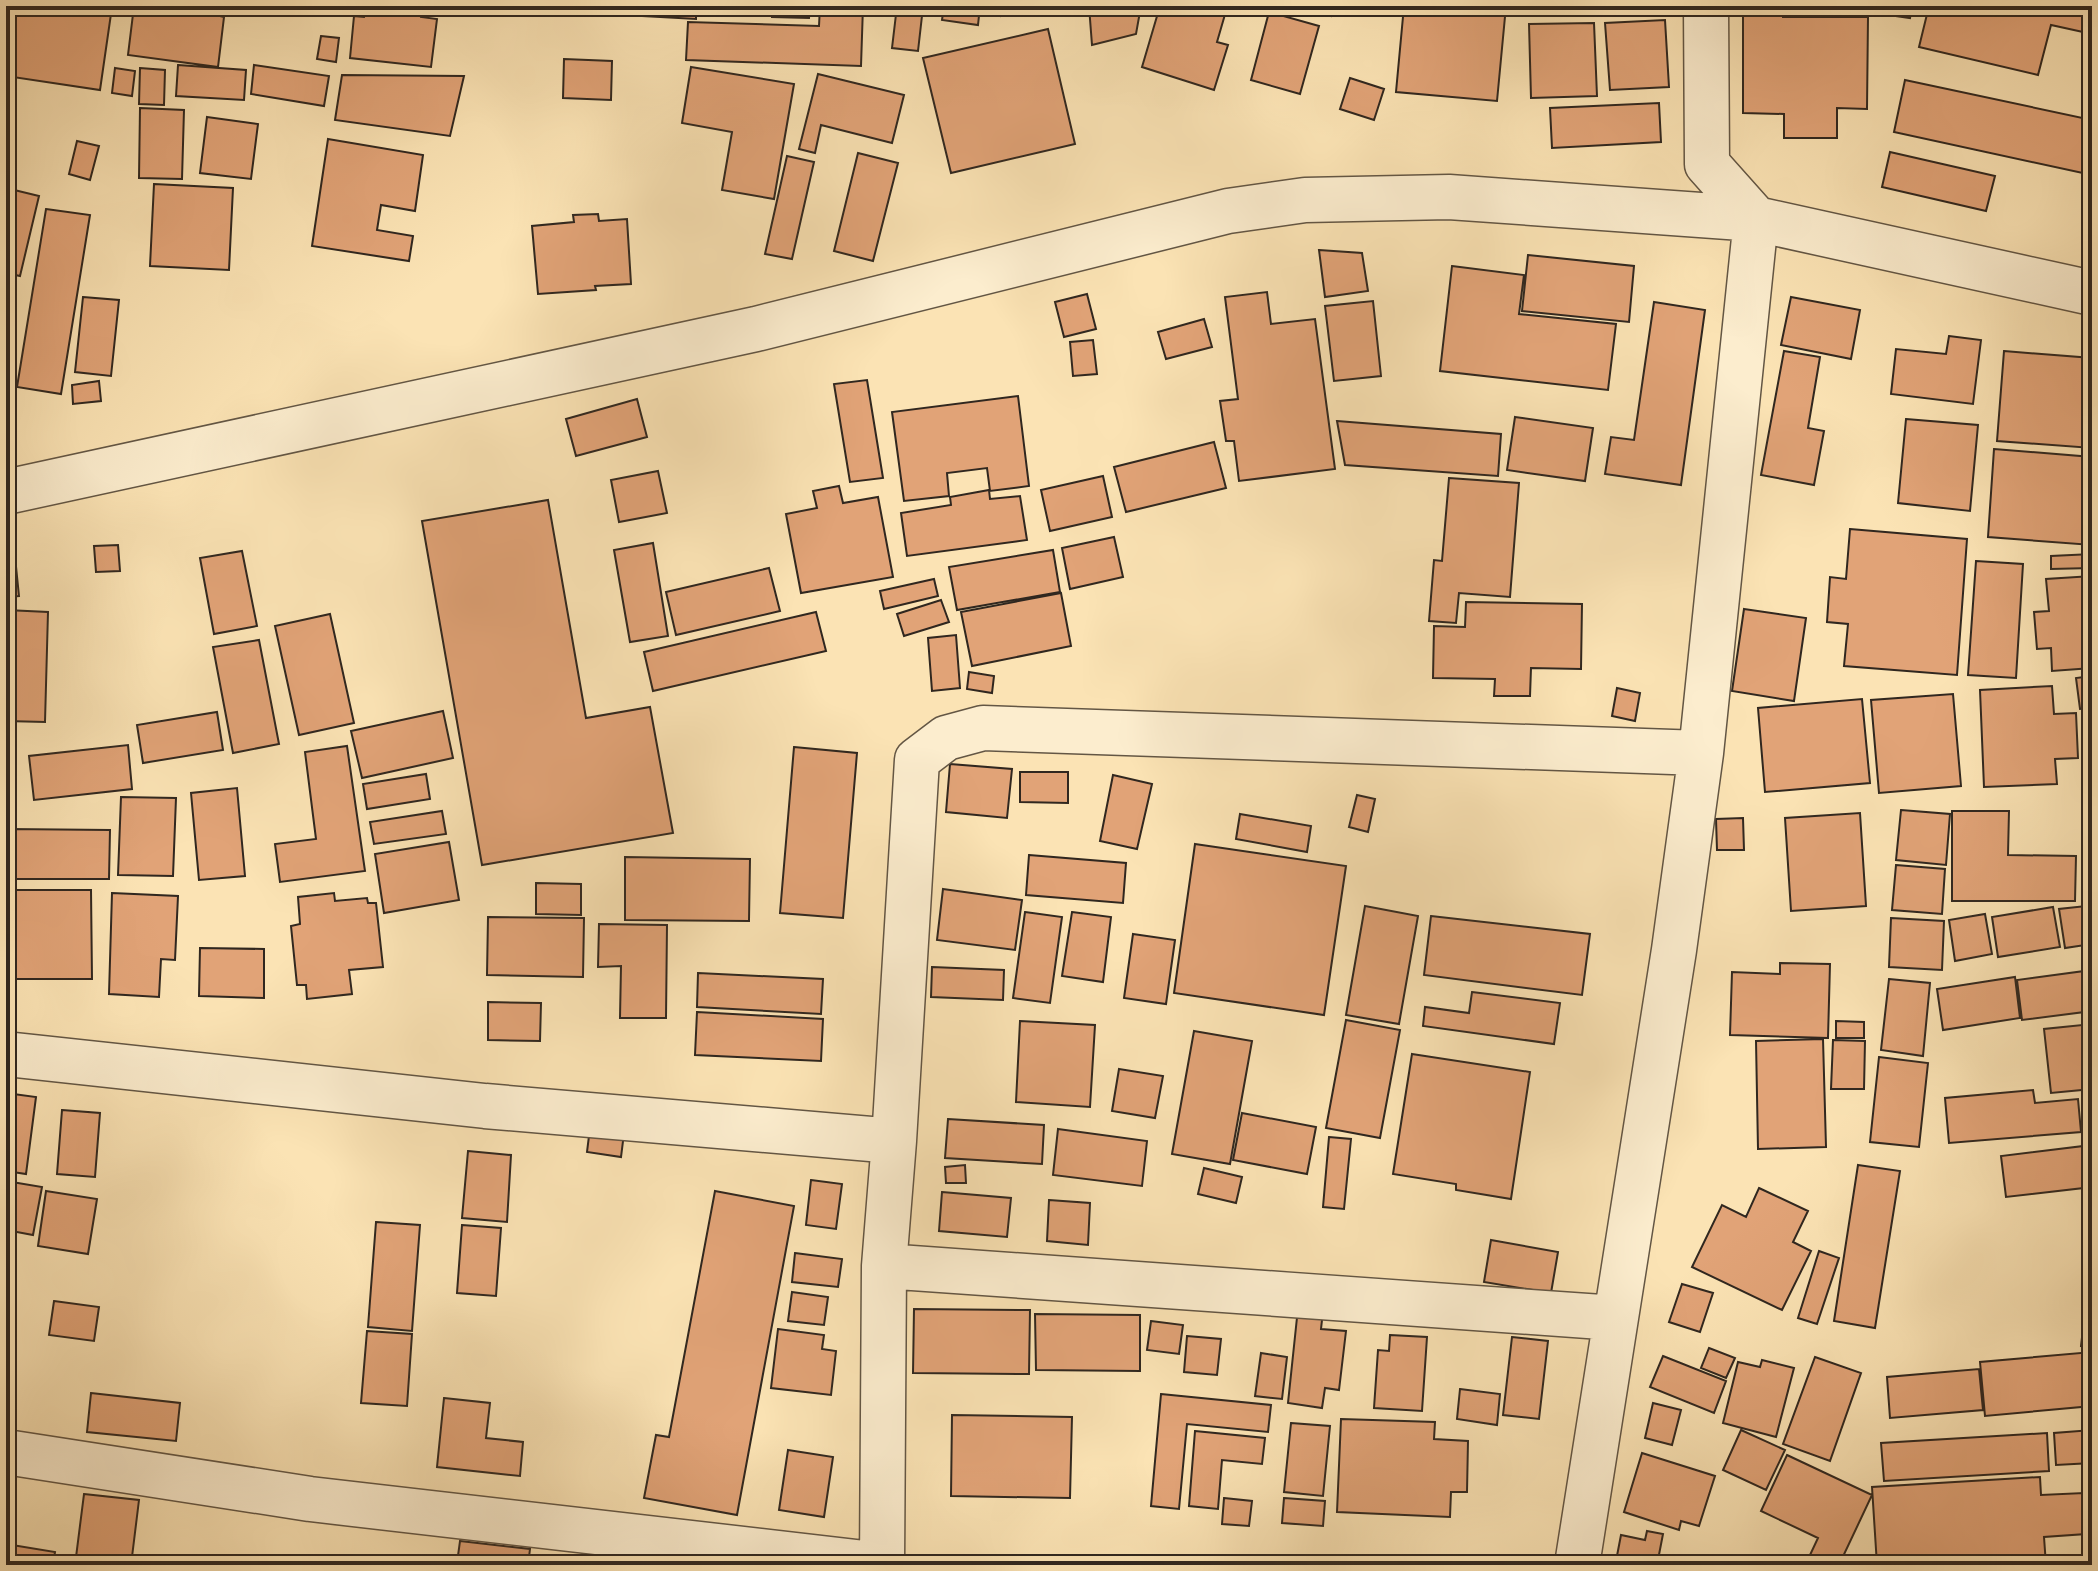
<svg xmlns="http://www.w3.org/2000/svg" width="2098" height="1571" font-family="Alegreya,serif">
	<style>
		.building { fill: #e1a377; stroke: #30271f; stroke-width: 2 }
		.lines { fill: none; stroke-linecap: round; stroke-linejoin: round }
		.street-casing { stroke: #635644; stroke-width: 47 }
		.street { stroke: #fcedce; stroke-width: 44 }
	</style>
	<rect width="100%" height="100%" fill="#fbe3b4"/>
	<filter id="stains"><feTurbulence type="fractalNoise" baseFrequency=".0025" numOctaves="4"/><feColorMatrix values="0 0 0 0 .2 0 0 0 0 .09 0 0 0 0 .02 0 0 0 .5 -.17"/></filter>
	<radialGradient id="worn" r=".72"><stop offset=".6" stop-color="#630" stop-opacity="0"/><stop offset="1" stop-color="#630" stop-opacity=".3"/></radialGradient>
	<!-- building -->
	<path class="building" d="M 6,6 L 11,6 L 8,27 L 6,26 Z
		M 16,6 L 112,7 L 100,90 L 6,76 Z
		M 134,6 L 167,10 L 167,6 L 217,6 L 216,15 L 224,17 L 218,67 L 128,55 Z
		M 366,6 L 422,6 L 421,17 L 437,19 L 431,67 L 350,58 L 354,16 L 364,17 Z
		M 644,6 L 696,6 L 696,19 L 643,16 Z
		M 772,6 L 810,6 L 809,18 L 772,17 Z
		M 820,6 L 863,6 L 861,66 L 686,60 L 688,22 L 819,26 Z
		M 897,6 L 923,7 L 918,51 L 892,48 Z
		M 944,6 L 980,6 L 978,25 L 942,20 Z
		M 998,6 L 1032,6 L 1001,16 Z
		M 1089,6 L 1141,6 L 1136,34 L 1092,45 Z
		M 1160,6 L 1209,6 L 1226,11 L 1217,42 L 1228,45 L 1214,90 L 1142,67 Z
		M 1294,6 L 1333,6 L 1331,16 Z
		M 1404,6 L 1506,6 L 1497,101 L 1396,92 Z
		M 1743,6 L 1783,6 L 1783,17 L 1868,17 L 1867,109 L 1837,108 L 1837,138 L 1784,138 L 1784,114 L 1743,113 Z
		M 1827,6 L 1912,6 L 1910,18 Z
		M 1929,6 L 2092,6 L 2092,34 L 2051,25 L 2038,75 L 1919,47 Z
		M 1269,12 L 1319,26 L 1300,94 L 1251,80 Z
		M 1665,20 L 1669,87 L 1610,90 L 1605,23 Z
		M 1594,23 L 1597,96 L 1531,98 L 1529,24 Z
		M 1048,29 L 1075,144 L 951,173 L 923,58 Z
		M 321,36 L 339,38 L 336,62 L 317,59 Z
		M 564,59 L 612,61 L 611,100 L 563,98 Z
		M 178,65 L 246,70 L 244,100 L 176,96 Z
		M 254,65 L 329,76 L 324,106 L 251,94 Z
		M 691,67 L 794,84 L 774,199 L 722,190 L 732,132 L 682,123 Z
		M 115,68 L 135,71 L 132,96 L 112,93 Z
		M 140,68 L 165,70 L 164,105 L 139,104 Z
		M 818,74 L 904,95 L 892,143 L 821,125 L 815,153 L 799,149 Z
		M 342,75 L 464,76 L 450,136 L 335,120 Z
		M 1350,78 L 1384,89 L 1374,120 L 1340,109 Z
		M 1905,80 L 2092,120 L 2092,175 L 1894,132 Z
		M 1659,103 L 1661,142 L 1552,148 L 1550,108 Z
		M 140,108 L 184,110 L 182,179 L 139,178 Z
		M 207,117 L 258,124 L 251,179 L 200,173 Z
		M 328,139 L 423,155 L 415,211 L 381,205 L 377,230 L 413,236 L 409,261 L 312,246 Z
		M 77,141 L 99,146 L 90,180 L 69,174 Z
		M 1890,152 L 1995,176 L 1986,211 L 1882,187 Z
		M 858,153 L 898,163 L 873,261 L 834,251 Z
		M 787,156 L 814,162 L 792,259 L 765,254 Z
		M 154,184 L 233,188 L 229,270 L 150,266 Z
		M 6,188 L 39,196 L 20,276 L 6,273 Z
		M 46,209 L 90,215 L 61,394 L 17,387 Z
		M 598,214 L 599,221 L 627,219 L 631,284 L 595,286 L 596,290 L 538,294 L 532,226 L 574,222 L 573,215 Z
		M 1319,250 L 1362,253 L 1368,291 L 1325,297 Z
		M 1528,255 L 1634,266 L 1629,322 L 1522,311 Z
		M 1452,266 L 1524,275 L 1519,314 L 1616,324 L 1608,390 L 1440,371 Z
		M 1267,292 L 1271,324 L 1315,319 L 1335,469 L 1239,481 L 1234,441 L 1226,441 L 1220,401 L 1238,399 L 1225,297 Z
		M 1087,294 L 1096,329 L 1064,337 L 1055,302 Z
		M 83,297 L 119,300 L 111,376 L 75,372 Z
		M 1791,297 L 1860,310 L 1851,359 L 1781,345 Z
		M 1373,301 L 1381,376 L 1334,381 L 1325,306 Z
		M 1654,302 L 1705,310 L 1681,485 L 1605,474 L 1611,437 L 1634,440 Z
		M 1204,319 L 1212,347 L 1166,359 L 1158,332 Z
		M 1949,336 L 1981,340 L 1973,404 L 1891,394 L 1896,349 L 1946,354 Z
		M 1093,340 L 1097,374 L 1073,376 L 1070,342 Z
		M 1784,351 L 1820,357 L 1808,428 L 1824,431 L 1814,485 L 1761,475 Z
		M 2004,351 L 2092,358 L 2092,448 L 1997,441 Z
		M 867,380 L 883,478 L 850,482 L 834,384 Z
		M 99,381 L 101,401 L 73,404 L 72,385 Z
		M 1018,396 L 1029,486 L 990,491 L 987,468 L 947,473 L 949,496 L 904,501 L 892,412 Z
		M 637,399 L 647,437 L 576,456 L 566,419 Z
		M 1515,417 L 1593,428 L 1585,481 L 1507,470 Z
		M 1906,419 L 1978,425 L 1970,511 L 1898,503 Z
		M 1337,421 L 1501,434 L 1498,476 L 1345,465 Z
		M 1214,442 L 1226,488 L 1126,512 L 1114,467 Z
		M 1994,449 L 2092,457 L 2092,545 L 1988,537 Z
		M 658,471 L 667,513 L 619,522 L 611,480 Z
		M 1103,476 L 1112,517 L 1050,531 L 1041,490 Z
		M 1449,478 L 1519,483 L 1510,597 L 1459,593 L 1456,623 L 1429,621 L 1434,560 L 1442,561 Z
		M 839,486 L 843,503 L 878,497 L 893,577 L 801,593 L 786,514 L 817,508 L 813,491 Z
		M 989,490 L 990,499 L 1020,496 L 1027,540 L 907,556 L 901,513 L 951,505 L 950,497 Z
		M 548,500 L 586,718 L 650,707 L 673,833 L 482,865 L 422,521 Z
		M 1850,529 L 1967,539 L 1957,675 L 1844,666 L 1848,624 L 1827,622 L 1830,577 L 1846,579 Z
		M 1114,537 L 1123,577 L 1070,589 L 1062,548 Z
		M 653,543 L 668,636 L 630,642 L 614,550 Z
		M 118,545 L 120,571 L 96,572 L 94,546 Z
		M 6,547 L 14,547 L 19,596 L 6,597 Z
		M 1053,550 L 1060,592 L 957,610 L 949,567 Z
		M 242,551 L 257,626 L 214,634 L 200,558 Z
		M 2092,554 L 2092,568 L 2051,569 L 2051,556 Z
		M 1976,561 L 2023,564 L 2016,678 L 1968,675 Z
		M 769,568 L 780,611 L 676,635 L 666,592 Z
		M 2092,576 L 2092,668 L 2052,671 L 2051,648 L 2037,649 L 2034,612 L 2049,611 L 2046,579 Z
		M 934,579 L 938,596 L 884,609 L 880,591 Z
		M 1061,593 L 1071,646 L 972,666 L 961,612 Z
		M 941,600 L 949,622 L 904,636 L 897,614 Z
		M 1466,602 L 1582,604 L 1581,669 L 1531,668 L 1530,696 L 1494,696 L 1495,679 L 1433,678 L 1434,626 L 1465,627 Z
		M 1744,609 L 1806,618 L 1794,701 L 1732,691 Z
		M 6,610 L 48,612 L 45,722 L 6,721 Z
		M 816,612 L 826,651 L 653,691 L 644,652 Z
		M 330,614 L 354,723 L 299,735 L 275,626 Z
		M 956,635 L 960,688 L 932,691 L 928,638 Z
		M 259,640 L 279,744 L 233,753 L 213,647 Z
		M 969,672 L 994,676 L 992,693 L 967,689 Z
		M 2092,676 L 2092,708 L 2080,709 L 2076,678 Z
		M 2052,686 L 2054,714 L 2076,713 L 2078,758 L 2055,759 L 2057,784 L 1984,787 L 1980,690 Z
		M 1617,688 L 1640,693 L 1635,721 L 1612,716 Z
		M 1953,694 L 1961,786 L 1879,793 L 1871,700 Z
		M 1862,699 L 1870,783 L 1765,792 L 1758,708 Z
		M 443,711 L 453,758 L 362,778 L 351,731 Z
		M 217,712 L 223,750 L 143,763 L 137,725 Z
		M 128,745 L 132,789 L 34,800 L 29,756 Z
		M 347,746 L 365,871 L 280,882 L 275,844 L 316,839 L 305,752 Z
		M 794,747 L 857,753 L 843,918 L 780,913 Z
		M 6,749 L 11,749 L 7,825 L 6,824 Z
		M 950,764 L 1012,769 L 1007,818 L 946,812 Z
		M 1020,772 L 1068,772 L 1068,803 L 1020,802 Z
		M 426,774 L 430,799 L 367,809 L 363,784 Z
		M 1113,775 L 1152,784 L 1137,849 L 1100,841 Z
		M 237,788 L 245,876 L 199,880 L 191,793 Z
		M 1357,795 L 1375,799 L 1368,832 L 1349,827 Z
		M 121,797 L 176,798 L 173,876 L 118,875 Z
		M 1901,810 L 1950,814 L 1946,865 L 1896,860 Z
		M 442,811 L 446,834 L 374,844 L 370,822 Z
		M 1952,811 L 2009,811 L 2008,855 L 2076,856 L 2075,901 L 1952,901 Z
		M 1860,813 L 1866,906 L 1791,911 L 1785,818 Z
		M 1240,814 L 1311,826 L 1307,852 L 1236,839 Z
		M 1743,818 L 1744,850 L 1717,850 L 1716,819 Z
		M 8,829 L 110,830 L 109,879 L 9,879 Z
		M 449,842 L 459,900 L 384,913 L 375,854 Z
		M 1195,844 L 1346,866 L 1324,1015 L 1174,993 Z
		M 1029,855 L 1126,863 L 1123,903 L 1026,895 Z
		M 625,857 L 750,859 L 749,921 L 625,920 Z
		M 1896,865 L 1945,869 L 1942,914 L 1892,910 Z
		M 536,883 L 581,884 L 581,915 L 536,914 Z
		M 943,889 L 1022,900 L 1015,950 L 937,940 Z
		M 13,890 L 91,890 L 92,979 L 13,979 Z
		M 112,893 L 178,896 L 175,960 L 161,959 L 159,997 L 109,994 Z
		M 334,893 L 335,901 L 367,898 L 368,903 L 376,903 L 383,967 L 349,970 L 352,994 L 307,999 L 306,985 L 297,985 L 291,926 L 300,924 L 298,897 Z
		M 1365,906 L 1418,916 L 1399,1024 L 1346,1015 Z
		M 2086,906 L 2092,944 L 2065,948 L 2059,909 Z
		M 2053,907 L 2060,947 L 1998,957 L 1992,917 Z
		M 1025,912 L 1062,917 L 1050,1003 L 1013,998 Z
		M 1072,912 L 1111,917 L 1103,982 L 1062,976 Z
		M 1985,914 L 1992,954 L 1955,961 L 1949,920 Z
		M 1431,916 L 1590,934 L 1582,995 L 1424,975 Z
		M 488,917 L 584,918 L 583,977 L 487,975 Z
		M 1891,918 L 1944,921 L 1942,970 L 1889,967 Z
		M 599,924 L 667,925 L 666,1018 L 620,1018 L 621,966 L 598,967 Z
		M 1133,934 L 1175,940 L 1166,1004 L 1124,998 Z
		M 200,948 L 264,949 L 264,998 L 199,996 Z
		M 1780,963 L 1830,964 L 1828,1038 L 1730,1035 L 1732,972 L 1780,974 Z
		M 932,967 L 1004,970 L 1003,1000 L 931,997 Z
		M 2092,970 L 2092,1011 L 2022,1020 L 2017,980 Z
		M 698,973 L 823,979 L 821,1014 L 697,1007 Z
		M 2015,977 L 2020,1018 L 1943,1030 L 1937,989 Z
		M 1889,979 L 1930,983 L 1923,1056 L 1881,1050 Z
		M 1472,992 L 1560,1003 L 1554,1044 L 1423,1026 L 1425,1007 L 1469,1013 Z
		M 488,1002 L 541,1003 L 540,1041 L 488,1040 Z
		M 697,1012 L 823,1019 L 821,1061 L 695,1055 Z
		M 1346,1020 L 1400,1030 L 1380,1138 L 1326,1128 Z
		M 1020,1021 L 1095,1025 L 1090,1107 L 1016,1102 Z
		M 1836,1021 L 1864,1022 L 1864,1038 L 1836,1038 Z
		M 2092,1024 L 2092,1089 L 2051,1093 L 2044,1029 Z
		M 1194,1031 L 1252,1041 L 1230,1164 L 1172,1154 Z
		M 1823,1039 L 1826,1147 L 1758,1149 L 1756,1041 Z
		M 1833,1040 L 1865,1041 L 1864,1089 L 1831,1089 Z
		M 1412,1054 L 1530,1072 L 1511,1199 L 1456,1190 L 1456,1184 L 1393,1174 Z
		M 1879,1057 L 1928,1063 L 1919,1147 L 1870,1142 Z
		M 1119,1069 L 1163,1076 L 1155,1118 L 1112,1111 Z
		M 2033,1090 L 2035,1103 L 2078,1099 L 2081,1132 L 1949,1143 L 1945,1098 Z
		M 6,1093 L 36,1097 L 26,1174 L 6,1171 Z
		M 62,1110 L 100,1113 L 95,1177 L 57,1174 Z
		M 1242,1113 L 1316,1127 L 1307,1174 L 1233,1160 Z
		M 948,1119 L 1044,1125 L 1042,1164 L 945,1158 Z
		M 590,1128 L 624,1133 L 621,1157 L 587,1152 Z
		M 1058,1129 L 1147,1141 L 1142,1186 L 1053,1175 Z
		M 1329,1137 L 1351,1139 L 1344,1209 L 1323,1207 Z
		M 2092,1145 L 2092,1187 L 2006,1197 L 2001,1156 Z
		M 468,1151 L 511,1155 L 507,1222 L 462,1218 Z
		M 965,1165 L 966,1183 L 946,1183 L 945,1167 Z
		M 1858,1165 L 1900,1171 L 1875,1328 L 1834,1321 Z
		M 1204,1168 L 1242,1177 L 1236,1203 L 1198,1194 Z
		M 811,1180 L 842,1184 L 836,1229 L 806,1225 Z
		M 6,1181 L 42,1187 L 33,1235 L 6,1230 Z
		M 1759,1188 L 1808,1211 L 1793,1242 L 1811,1251 L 1782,1310 L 1692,1267 L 1722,1205 L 1746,1217 Z
		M 46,1191 L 97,1199 L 88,1254 L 38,1246 Z
		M 715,1191 L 794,1206 L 737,1515 L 644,1498 L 656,1435 L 669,1437 Z
		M 942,1192 L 1011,1198 L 1007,1237 L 939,1231 Z
		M 1049,1200 L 1090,1203 L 1088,1245 L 1047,1241 Z
		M 376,1222 L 420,1225 L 412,1331 L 368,1327 Z
		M 462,1225 L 501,1228 L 496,1296 L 457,1293 Z
		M 1491,1240 L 1558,1252 L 1551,1293 L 1484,1282 Z
		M 1819,1251 L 1839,1258 L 1817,1324 L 1798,1318 Z
		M 795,1253 L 842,1259 L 838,1287 L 792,1282 Z
		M 1682,1284 L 1713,1293 L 1700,1332 L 1669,1322 Z
		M 792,1292 L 828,1297 L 824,1325 L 788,1321 Z
		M 54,1301 L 99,1307 L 94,1341 L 49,1335 Z
		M 1298,1308 L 1323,1311 L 1321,1329 L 1346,1331 L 1339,1390 L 1325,1388 L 1322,1408 L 1288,1403 Z
		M 914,1309 L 1030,1310 L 1029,1374 L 913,1373 Z
		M 1035,1314 L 1140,1315 L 1140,1371 L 1036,1370 Z
		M 2084,1320 L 2092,1321 L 2092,1347 L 2081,1346 Z
		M 1151,1321 L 1183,1325 L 1179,1354 L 1147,1350 Z
		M 778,1329 L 824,1335 L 822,1349 L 836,1351 L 831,1395 L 771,1388 Z
		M 367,1331 L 412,1334 L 407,1406 L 361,1403 Z
		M 1390,1335 L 1427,1337 L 1422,1411 L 1374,1408 L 1378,1350 L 1389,1351 Z
		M 1187,1336 L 1221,1339 L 1217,1375 L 1184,1372 Z
		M 1512,1337 L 1548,1341 L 1539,1419 L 1503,1415 Z
		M 1709,1348 L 1735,1358 L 1726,1378 L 1701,1368 Z
		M 2092,1352 L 2092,1406 L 1985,1416 L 1980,1362 Z
		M 1261,1353 L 1287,1357 L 1282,1399 L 1255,1396 Z
		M 1663,1356 L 1726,1381 L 1714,1413 L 1650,1387 Z
		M 1815,1357 L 1861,1373 L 1830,1461 L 1783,1444 Z
		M 1762,1360 L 1794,1368 L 1776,1437 L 1723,1423 L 1738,1362 L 1760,1367 Z
		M 1979,1369 L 1983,1410 L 1890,1418 L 1887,1377 Z
		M 1460,1389 L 1500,1394 L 1497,1425 L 1457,1419 Z
		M 91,1393 L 180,1403 L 176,1441 L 87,1432 Z
		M 1161,1394 L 1271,1405 L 1268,1432 L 1187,1424 L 1179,1509 L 1151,1506 Z
		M 444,1398 L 490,1403 L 486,1438 L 523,1442 L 520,1476 L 437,1467 Z
		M 1653,1403 L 1681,1410 L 1672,1445 L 1645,1438 Z
		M 952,1415 L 1072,1417 L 1070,1498 L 951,1496 Z
		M 1341,1419 L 1435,1422 L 1434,1439 L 1468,1441 L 1467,1492 L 1451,1492 L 1450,1517 L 1337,1512 Z
		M 1291,1423 L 1330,1426 L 1323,1496 L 1284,1492 Z
		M 1741,1430 L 1785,1450 L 1766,1490 L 1723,1470 Z
		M 2092,1430 L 2092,1463 L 2056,1465 L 2054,1433 Z
		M 1195,1431 L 1265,1438 L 1262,1464 L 1222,1460 L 1218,1509 L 1189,1506 Z
		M 2047,1433 L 2049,1471 L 1884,1481 L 1881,1443 Z
		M 788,1450 L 833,1457 L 824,1517 L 779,1510 Z
		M 1642,1453 L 1715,1476 L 1699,1526 L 1681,1521 L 1679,1530 L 1624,1512 Z
		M 1787,1455 L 1872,1495 L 1839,1565 L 1832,1565 L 1810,1555 L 1818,1538 L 1761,1511 Z
		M 2040,1477 L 2041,1495 L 2084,1493 L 2086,1534 L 2044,1537 L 2046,1565 L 1877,1565 L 1872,1487 Z
		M 84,1494 L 139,1500 L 131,1565 L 75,1565 Z
		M 1224,1498 L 1252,1501 L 1249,1526 L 1222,1524 Z
		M 1284,1498 L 1325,1501 L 1323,1526 L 1282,1523 Z
		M 1647,1531 L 1663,1534 L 1657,1565 L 1637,1565 L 1616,1561 L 1621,1535 L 1645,1540 Z
		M 460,1541 L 530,1549 L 528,1565 L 457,1563 Z
		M 6,1544 L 55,1552 L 53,1565 L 6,1565 Z
		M 1667,1559 L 1692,1565 L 1666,1565 Z"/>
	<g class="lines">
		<!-- street casing -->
		<g class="street-casing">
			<path id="street" d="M 6,492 L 756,329 L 1228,211 L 1305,200 L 1449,197 L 1756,219 L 2092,293
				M 6,1054 L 485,1106 L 894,1141
				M 884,1266 L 1616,1318
				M 6,1452 L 310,1499 L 882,1565
				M 882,1565 L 884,1266 L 894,1141 L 917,760 L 946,738 L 983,728 L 1701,753
				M 1577,1565 L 1674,950 L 1701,753 L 1756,219 L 1707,164 L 1706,6"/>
		</g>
		<!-- street -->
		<use href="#street" class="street"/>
	</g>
	<!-- margin -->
	<rect width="2098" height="1571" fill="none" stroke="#fbe3b4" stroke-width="32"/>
	<rect x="8" y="8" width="2082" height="1555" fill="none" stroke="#30271f" stroke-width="4"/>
	<rect x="16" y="16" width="2066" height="1539" fill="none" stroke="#30271f" stroke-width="2"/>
	<rect width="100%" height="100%" filter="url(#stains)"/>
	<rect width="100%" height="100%" fill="url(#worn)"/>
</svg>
